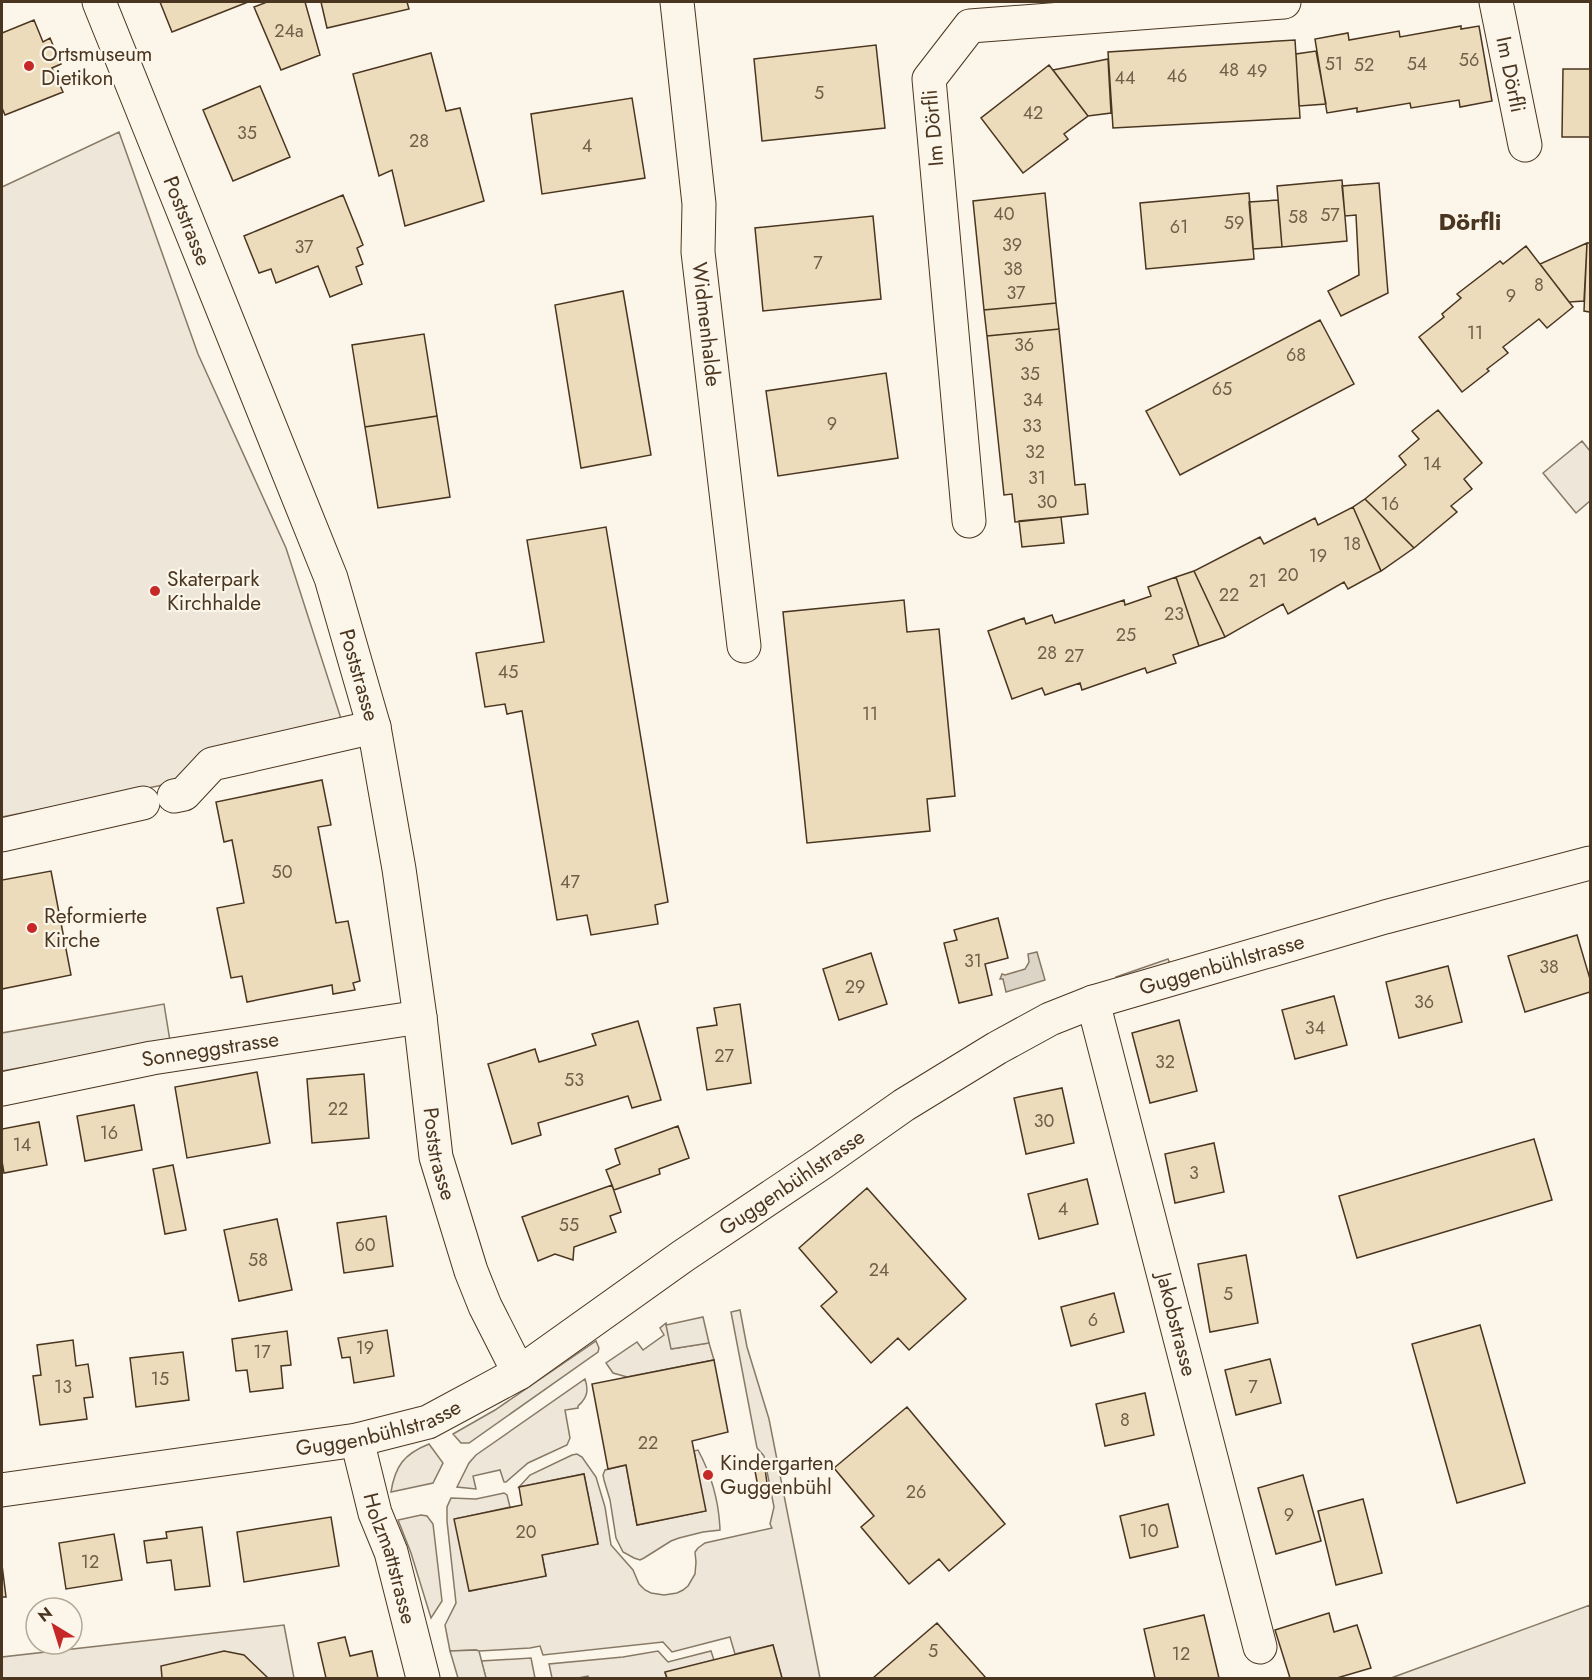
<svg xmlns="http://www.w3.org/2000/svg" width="1592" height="1680" font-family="Jost,sans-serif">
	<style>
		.green { fill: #ede6d9; stroke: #887966; stroke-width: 1.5 }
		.parking { fill: #ede7d9; stroke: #887966; stroke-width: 1.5 }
		.water { fill: #dcd4c6; stroke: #887966; stroke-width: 1.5 }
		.building { fill: #ecdcbc; stroke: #4a3520; stroke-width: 1.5 }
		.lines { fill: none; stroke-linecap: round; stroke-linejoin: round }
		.minor-casing { stroke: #4a3520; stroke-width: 35 }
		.minor { stroke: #fbf6e9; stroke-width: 33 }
		.poi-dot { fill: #c62828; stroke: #fbf6e9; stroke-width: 2 }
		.labels { text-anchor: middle; stroke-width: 4.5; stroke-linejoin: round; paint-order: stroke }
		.number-label { font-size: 18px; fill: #725f47 }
		.poi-label { font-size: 21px; fill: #4a3520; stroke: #fbf6e9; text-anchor: start }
		.street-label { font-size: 21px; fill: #4a3520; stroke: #fbf6e9 }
		.quarter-label { font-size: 24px; font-weight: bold; fill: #4a3520; stroke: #fbf6e9 }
	</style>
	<rect width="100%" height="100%" fill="#fbf6e9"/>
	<!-- green -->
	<path class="green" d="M 119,132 L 198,354 L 286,548 L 345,731 L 225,744 L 183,781 L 2,817 L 2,187 Z
		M 1582,441 L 1590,451 L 1590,501 L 1576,513 L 1543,473 Z
		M 740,1310 L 747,1347 L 769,1419 L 820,1678 L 782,1678 L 773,1645 L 735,1654 L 730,1637 L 672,1652 L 663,1642 L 543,1655 L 540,1646 L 530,1648 L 479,1651 L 476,1650 L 450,1651 L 445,1625 L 456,1603 L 447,1521 L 447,1507 L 451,1498 L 476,1499 L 504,1493 L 507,1495 L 510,1507 L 455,1519 L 470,1591 L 546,1576 L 542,1555 L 598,1544 L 584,1474 L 519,1487 L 530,1475 L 572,1455 L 577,1454 L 582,1457 L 596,1477 L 605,1507 L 611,1545 L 633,1570 L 639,1584 L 645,1590 L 651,1593 L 664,1595 L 677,1593 L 683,1590 L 688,1586 L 695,1574 L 696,1562 L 695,1552 L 698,1548 L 705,1543 L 772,1528 L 770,1524 L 774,1507 L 764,1456 L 757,1448 L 731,1312 Z
		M 666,1323 L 672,1349 L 709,1343 L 714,1360 L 627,1377 L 613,1373 L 606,1363 L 637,1342 L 643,1350 L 664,1335 L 660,1328 Z
		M 596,1341 L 599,1348 L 598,1352 L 469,1443 L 461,1443 L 453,1434 L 495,1410 Z
		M 585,1379 C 589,1391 587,1398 578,1406 L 578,1408 L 565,1410 L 570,1438 L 567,1445 L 528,1463 L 506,1482 L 504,1482 L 500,1470 L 473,1476 L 476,1489 L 457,1487 L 469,1463 L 476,1455 Z
		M 429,1444 L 443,1463 L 433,1483 L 391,1492 C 395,1466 404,1454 429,1444 Z
		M 698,1450 C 712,1476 719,1500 720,1530 L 703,1532 L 679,1538 L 671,1541 L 644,1558 L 640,1560 L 634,1558 L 623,1552 L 616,1538 L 610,1500 L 604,1480 L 603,1475 L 605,1470 L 626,1465 L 637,1525 L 705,1511 L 694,1451 Z
		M 421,1515 L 427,1516 L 433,1524 L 442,1601 L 431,1618 L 411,1553 L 398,1520 Z
		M 1590,1605 L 1590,1678 L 1391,1678 Z
		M 284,1625 L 294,1678 L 2,1678 L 2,1657 Z
		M 658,1651 L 668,1662 L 711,1651 L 714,1660 L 665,1673 L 667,1678 L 589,1678 L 588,1676 L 578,1678 L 552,1678 L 549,1664 L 623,1657 Z
		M 531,1658 L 535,1678 L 486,1678 L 481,1661 Z"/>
	<!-- parking -->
	<path class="parking" d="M 1168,959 L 1172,969 L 1119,987 L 1116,977 Z
		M 164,1004 L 170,1041 L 2,1071 L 2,1033 Z
		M 703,1317 L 709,1343 L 671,1349 L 666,1325 Z
		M 476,1650 L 479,1651 L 486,1678 L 458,1678 L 450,1651 Z"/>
	<!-- water -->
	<path class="water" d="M 1037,952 L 1045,980 L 1006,992 L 1003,979 L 1000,979 L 1002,974 L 1005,975 L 1025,969 L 1029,962 L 1028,954 Z"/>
	<!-- building -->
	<path class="building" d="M 160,2 L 248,2 L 172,32 Z
		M 267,2 L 305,2 L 320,55 L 281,70 L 254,7 Z
		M 321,2 L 407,2 L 409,9 L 327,28 Z
		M 34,20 L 43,42 L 50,38 L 61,64 L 52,68 L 63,92 L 5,115 L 2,108 L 2,33 Z
		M 1461,26 L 1461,29 L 1479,26 L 1492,101 L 1460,107 L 1459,100 L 1411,108 L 1410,103 L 1357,112 L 1357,108 L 1327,113 L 1315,39 L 1348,33 L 1349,40 L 1399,31 L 1400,37 Z
		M 1295,40 L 1300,118 L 1113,128 L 1108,52 Z
		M 876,45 L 885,128 L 762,141 L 754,59 Z
		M 1316,51 L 1326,104 L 1299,106 L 1296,54 Z
		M 431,53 L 446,111 L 460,108 L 484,201 L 405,226 L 392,170 L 379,176 L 353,74 Z
		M 1108,59 L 1111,113 L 1088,116 L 1053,70 Z
		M 1049,65 L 1088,116 L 1064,134 L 1068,139 L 1023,173 L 981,118 Z
		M 1563,69 L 1590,69 L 1590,137 L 1562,137 Z
		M 260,86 L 290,157 L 233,181 L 203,110 Z
		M 632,98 L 645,178 L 542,194 L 531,114 Z
		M 1342,180 L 1347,241 L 1282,247 L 1277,186 Z
		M 1379,183 L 1388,293 L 1341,316 L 1328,291 L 1359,275 L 1356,215 L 1345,216 L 1342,186 Z
		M 1045,193 L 1056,303 L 984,310 L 973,201 Z
		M 1249,193 L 1254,259 L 1146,269 L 1140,203 Z
		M 343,195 L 363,245 L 357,248 L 363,264 L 356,267 L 362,284 L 330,297 L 318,266 L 276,283 L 271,269 L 259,273 L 244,236 Z
		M 1278,200 L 1282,247 L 1253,249 L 1249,202 Z
		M 873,216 L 881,299 L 763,311 L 755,228 Z
		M 1587,243 L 1584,301 L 1569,302 L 1540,264 Z
		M 1587,243 L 1590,243 L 1590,312 L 1584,311 Z
		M 1526,246 L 1573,307 L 1547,328 L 1539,319 L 1503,347 L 1508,353 L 1487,369 L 1489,371 L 1462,392 L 1419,337 L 1444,317 L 1442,314 L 1461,298 L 1457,294 L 1500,261 L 1503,264 Z
		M 623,291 L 651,455 L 581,468 L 555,305 Z
		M 1056,303 L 1059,329 L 987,336 L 984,310 Z
		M 1320,320 L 1354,384 L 1180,475 L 1146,411 Z
		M 1059,329 L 1075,485 L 1085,484 L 1088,514 L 1015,522 L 1012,494 L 1004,495 L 987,336 Z
		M 424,334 L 437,416 L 365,427 L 352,345 Z
		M 886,373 L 898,458 L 778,476 L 766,391 Z
		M 1438,410 L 1482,463 L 1464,479 L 1472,489 L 1451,506 L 1457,512 L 1414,548 L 1365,499 L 1406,465 L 1399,456 L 1419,439 L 1412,431 Z
		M 437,416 L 450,497 L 378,508 L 365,427 Z
		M 1365,499 L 1414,548 L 1381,571 L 1353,507 Z
		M 1353,507 L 1381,571 L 1348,589 L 1344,582 L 1288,614 L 1283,604 L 1225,637 L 1194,571 L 1260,537 L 1264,544 L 1315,518 L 1318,525 Z
		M 1061,517 L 1064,543 L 1022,547 L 1019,521 Z
		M 606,527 L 668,902 L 655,905 L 658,924 L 591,935 L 587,915 L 557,920 L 522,711 L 507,714 L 505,704 L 485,707 L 476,653 L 544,642 L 527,540 Z
		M 1194,571 L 1225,637 L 1199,646 L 1176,577 Z
		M 1176,577 L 1199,646 L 1173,655 L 1176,663 L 1147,673 L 1145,668 L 1082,690 L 1080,683 L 1045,695 L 1042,688 L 1012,699 L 988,631 L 1024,618 L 1026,624 L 1052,615 L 1055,623 L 1124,600 L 1125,605 L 1151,596 L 1148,587 Z
		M 904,600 L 907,632 L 939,629 L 955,796 L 927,799 L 930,831 L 807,843 L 783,612 Z
		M 322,780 L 331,825 L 318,827 L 336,923 L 348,921 L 360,981 L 353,983 L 355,990 L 333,994 L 332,985 L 247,1002 L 242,976 L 231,978 L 217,908 L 244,903 L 232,840 L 224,842 L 216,802 Z
		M 51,871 L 71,975 L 2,989 L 2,880 Z
		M 998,918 L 1008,958 L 985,964 L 992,995 L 959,1003 L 944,943 L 957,940 L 954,930 Z
		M 1577,935 L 1590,979 L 1590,992 L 1525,1012 L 1508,956 Z
		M 871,953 L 887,1004 L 839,1020 L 823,969 Z
		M 1448,966 L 1462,1022 L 1399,1038 L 1386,982 Z
		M 1334,996 L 1347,1045 L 1295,1059 L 1282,1010 Z
		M 740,1004 L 751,1083 L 707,1090 L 697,1028 L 717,1025 L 714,1008 Z
		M 1179,1020 L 1197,1091 L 1150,1103 L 1132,1033 Z
		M 638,1021 L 661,1100 L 632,1108 L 628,1096 L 538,1123 L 541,1135 L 512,1144 L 488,1064 L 535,1049 L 539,1062 L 596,1045 L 592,1034 Z
		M 257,1072 L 270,1143 L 187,1158 L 175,1087 Z
		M 364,1074 L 369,1138 L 312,1143 L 307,1079 Z
		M 1062,1088 L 1074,1143 L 1026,1154 L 1014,1098 Z
		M 134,1105 L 142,1150 L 85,1161 L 77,1116 Z
		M 39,1122 L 47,1165 L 4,1173 L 2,1161 L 2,1129 Z
		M 678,1126 L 689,1158 L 659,1169 L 660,1174 L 614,1190 L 606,1170 L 620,1164 L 615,1149 Z
		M 1534,1139 L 1552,1200 L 1357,1258 L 1339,1196 Z
		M 1214,1143 L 1224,1192 L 1175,1203 L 1165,1154 Z
		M 173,1165 L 186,1230 L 165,1234 L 153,1169 Z
		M 1087,1179 L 1098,1224 L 1039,1239 L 1028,1194 Z
		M 612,1185 L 621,1212 L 610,1216 L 616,1232 L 574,1247 L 573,1260 L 555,1254 L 538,1261 L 522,1217 Z
		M 867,1188 L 966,1299 L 909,1350 L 898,1338 L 871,1363 L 821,1306 L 837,1292 L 799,1248 Z
		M 386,1216 L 393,1266 L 344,1273 L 337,1223 Z
		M 277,1219 L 292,1290 L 239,1301 L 224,1230 Z
		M 1246,1255 L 1258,1323 L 1210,1332 L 1198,1264 Z
		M 1114,1293 L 1124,1332 L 1071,1346 L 1061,1307 Z
		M 1480,1325 L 1525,1483 L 1457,1503 L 1412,1344 Z
		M 387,1330 L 394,1376 L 354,1383 L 350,1357 L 342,1358 L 338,1338 Z
		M 287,1331 L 291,1365 L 281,1366 L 283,1388 L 250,1392 L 247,1370 L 236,1371 L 232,1339 Z
		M 73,1340 L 76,1366 L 88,1364 L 93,1397 L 84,1398 L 87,1419 L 40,1425 L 33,1376 L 41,1375 L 37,1345 Z
		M 183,1352 L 189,1400 L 136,1407 L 130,1358 Z
		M 1270,1359 L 1281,1403 L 1236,1415 L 1225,1370 Z
		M 714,1360 L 728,1432 L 692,1441 L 706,1511 L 637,1525 L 626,1465 L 608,1469 L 592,1384 Z
		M 1145,1393 L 1154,1435 L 1105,1446 L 1096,1404 Z
		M 907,1407 L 1005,1524 L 949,1571 L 939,1559 L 909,1584 L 861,1527 L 874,1516 L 834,1468 Z
		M 765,1469 L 768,1490 L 759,1492 L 755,1471 Z
		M 584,1474 L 598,1544 L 542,1555 L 546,1576 L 469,1591 L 454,1519 L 522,1505 L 519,1487 Z
		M 1303,1475 L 1321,1541 L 1276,1554 L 1258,1488 Z
		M 1363,1499 L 1382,1573 L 1336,1585 L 1318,1511 Z
		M 1168,1504 L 1178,1547 L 1130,1558 L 1120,1516 Z
		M 331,1517 L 339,1566 L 244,1582 L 237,1532 Z
		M 202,1527 L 210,1586 L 175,1590 L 171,1560 L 147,1563 L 144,1541 L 167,1538 L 166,1532 Z
		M 114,1534 L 122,1580 L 66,1589 L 59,1543 Z
		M 2,1565 L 6,1597 L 2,1597 Z
		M 1329,1613 L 1334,1632 L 1357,1625 L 1371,1668 L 1337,1678 L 1290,1678 L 1275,1630 Z
		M 1204,1615 L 1219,1678 L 1155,1678 L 1144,1629 Z
		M 937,1623 L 986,1678 L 873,1678 Z
		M 345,1637 L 350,1656 L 372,1651 L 378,1678 L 326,1678 L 318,1643 Z
		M 773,1645 L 782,1678 L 667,1678 L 665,1672 Z
		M 224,1651 L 244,1655 L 268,1678 L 162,1678 L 161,1666 Z"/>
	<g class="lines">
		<!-- minor casing -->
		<g class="minor-casing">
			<g id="minor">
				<path id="s1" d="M 99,2 L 331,578 L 374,727 L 399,869 L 420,1017 L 436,1157 L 471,1271 L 485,1306 L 519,1373"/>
				<path id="s2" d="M 677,2 L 699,204 L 698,252 L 744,646"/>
				<path id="s3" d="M 1496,2 L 1525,145"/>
				<path d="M 969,521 L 929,79 L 970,26 L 1284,2"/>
				<path d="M 174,796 L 184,794 L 212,764 L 374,727"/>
				<path d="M 2,835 L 143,803"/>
				<path id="s4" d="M 1093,1002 L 1260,1647"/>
				<path id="s5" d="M 2,1089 L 152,1058 L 420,1017"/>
				<path id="s6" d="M 357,1440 L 375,1513 L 391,1552 L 423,1678"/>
				<path id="s7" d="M 2,1490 L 357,1440 L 428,1422 L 519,1373 L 683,1256 L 823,1162 L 904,1105 L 997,1048 L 1050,1019 L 1093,1002 L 1385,917 L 1590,863"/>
			</g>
		</g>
		<!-- minor -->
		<use href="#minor" class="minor"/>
	</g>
	<!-- markers -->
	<g class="poi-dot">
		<circle cx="29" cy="66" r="6"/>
		<circle cx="155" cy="591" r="6"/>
		<circle cx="32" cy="928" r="6"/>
		<circle cx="708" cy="1475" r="6"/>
	</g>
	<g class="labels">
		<!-- number labels -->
		<g class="number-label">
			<text x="289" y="37">24a</text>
			<text x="1469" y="66">56</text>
			<text x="1334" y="70">51</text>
			<text x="1417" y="70">54</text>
			<text x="1364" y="71">52</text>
			<text x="1229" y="76">48</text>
			<text x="1257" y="77">49</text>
			<text x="1177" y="82">46</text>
			<text x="1125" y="84">44</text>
			<text x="819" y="99">5</text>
			<text x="1033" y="119">42</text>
			<text x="247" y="139">35</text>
			<text x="419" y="147">28</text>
			<text x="587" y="152">4</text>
			<text x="1004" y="220">40</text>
			<text x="1330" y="221">57</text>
			<text x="1298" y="223">58</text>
			<text x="1234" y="229">59</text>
			<text x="1179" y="233">61</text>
			<text x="1012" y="251">39</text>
			<text x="304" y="253">37</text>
			<text x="818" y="269">7</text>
			<text x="1013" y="275">38</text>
			<text x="1539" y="291">8</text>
			<text x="1016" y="299">37</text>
			<text x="1511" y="302">9</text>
			<text x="1475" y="339">11</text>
			<text x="1024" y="351">36</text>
			<text x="1296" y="361">68</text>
			<text x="1030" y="380">35</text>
			<text x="1222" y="395">65</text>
			<text x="1033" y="406">34</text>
			<text x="832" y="430">9</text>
			<text x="1032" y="432">33</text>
			<text x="1035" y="458">32</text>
			<text x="1432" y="470">14</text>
			<text x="1037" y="484">31</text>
			<text x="1047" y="508">30</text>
			<text x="1390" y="510">16</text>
			<text x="1352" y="550">18</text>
			<text x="1318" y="562">19</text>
			<text x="1288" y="581">20</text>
			<text x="1258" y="587">21</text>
			<text x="1229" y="601">22</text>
			<text x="1174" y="620">23</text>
			<text x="1126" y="641">25</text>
			<text x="1047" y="659">28</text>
			<text x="1074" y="662">27</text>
			<text x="508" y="678">45</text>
			<text x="870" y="720">11</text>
			<text x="282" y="878">50</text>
			<text x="570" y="888">47</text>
			<text x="973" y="967">31</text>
			<text x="1549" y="973">38</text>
			<text x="855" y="993">29</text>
			<text x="1424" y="1008">36</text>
			<text x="1315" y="1034">34</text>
			<text x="724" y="1062">27</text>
			<text x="1165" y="1068">32</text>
			<text x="574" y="1086">53</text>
			<text x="338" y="1115">22</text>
			<text x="1044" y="1127">30</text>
			<text x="109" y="1139">16</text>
			<text x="22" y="1151">14</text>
			<text x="1194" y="1179">3</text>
			<text x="1063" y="1215">4</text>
			<text x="569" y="1231">55</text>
			<text x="365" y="1251">60</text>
			<text x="258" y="1266">58</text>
			<text x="879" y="1276">24</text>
			<text x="1228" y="1300">5</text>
			<text x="1093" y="1326">6</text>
			<text x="365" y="1354">19</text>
			<text x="262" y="1358">17</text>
			<text x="160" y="1385">15</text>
			<text x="63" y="1393">13</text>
			<text x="1253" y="1393">7</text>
			<text x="1125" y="1426">8</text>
			<text x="648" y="1449">22</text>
			<text x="916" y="1498">26</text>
			<text x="1289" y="1521">9</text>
			<text x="1149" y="1537">10</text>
			<text x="526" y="1538">20</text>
			<text x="90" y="1568">12</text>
			<text x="933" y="1657">5</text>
			<text x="1181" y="1660">12</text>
		</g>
		<!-- poi labels -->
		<g class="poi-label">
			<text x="41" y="61">Ortsmuseum<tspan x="41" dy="24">Dietikon</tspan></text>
			<text x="167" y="586">Skaterpark<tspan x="167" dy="24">Kirchhalde</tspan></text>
			<text x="44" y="923">Reformierte<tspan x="44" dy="24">Kirche</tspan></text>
			<text x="720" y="1470">Kindergarten<tspan x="720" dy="24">Guggenbühl</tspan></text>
		</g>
		<!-- street labels -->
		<g class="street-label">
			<text dy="7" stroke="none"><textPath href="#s3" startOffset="74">Im Dörfli</textPath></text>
			<text transform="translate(933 128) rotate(-95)" y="7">Im Dörfli</text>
			<text dy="7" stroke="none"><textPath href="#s1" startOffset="236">Poststrasse</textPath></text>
			<text dy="7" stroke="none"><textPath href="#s2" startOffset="324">Widmenhalde</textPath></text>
			<text dy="7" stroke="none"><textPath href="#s1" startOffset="722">Poststrasse</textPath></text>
			<text dy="7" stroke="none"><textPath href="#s7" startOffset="1354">Guggenbühlstrasse</textPath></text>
			<text dy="7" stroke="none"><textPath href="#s5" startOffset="212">Sonneggstrasse</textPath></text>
			<text dy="7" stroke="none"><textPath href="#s1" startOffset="1208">Poststrasse</textPath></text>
			<text dy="7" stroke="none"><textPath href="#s7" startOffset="868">Guggenbühlstrasse</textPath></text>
			<text dy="7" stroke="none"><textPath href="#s4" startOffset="333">Jakobstrasse</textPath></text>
			<text dy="7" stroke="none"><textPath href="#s7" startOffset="382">Guggenbühlstrasse</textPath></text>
			<text dy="7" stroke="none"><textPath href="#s6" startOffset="123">Holzmattstrasse</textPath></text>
		</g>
		<!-- quarter labels -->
		<g class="quarter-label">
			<text x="1470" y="230">Dörfli</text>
		</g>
	</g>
	<!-- border -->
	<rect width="1592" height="1680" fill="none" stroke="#4a3520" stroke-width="6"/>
	<!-- north arrow -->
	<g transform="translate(54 1626) rotate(322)"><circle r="28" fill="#fbf6e9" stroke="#b4a999" stroke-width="1.5"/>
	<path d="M0-4.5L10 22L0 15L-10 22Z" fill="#c62828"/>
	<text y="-9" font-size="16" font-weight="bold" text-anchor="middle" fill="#4a3520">N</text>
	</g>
</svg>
